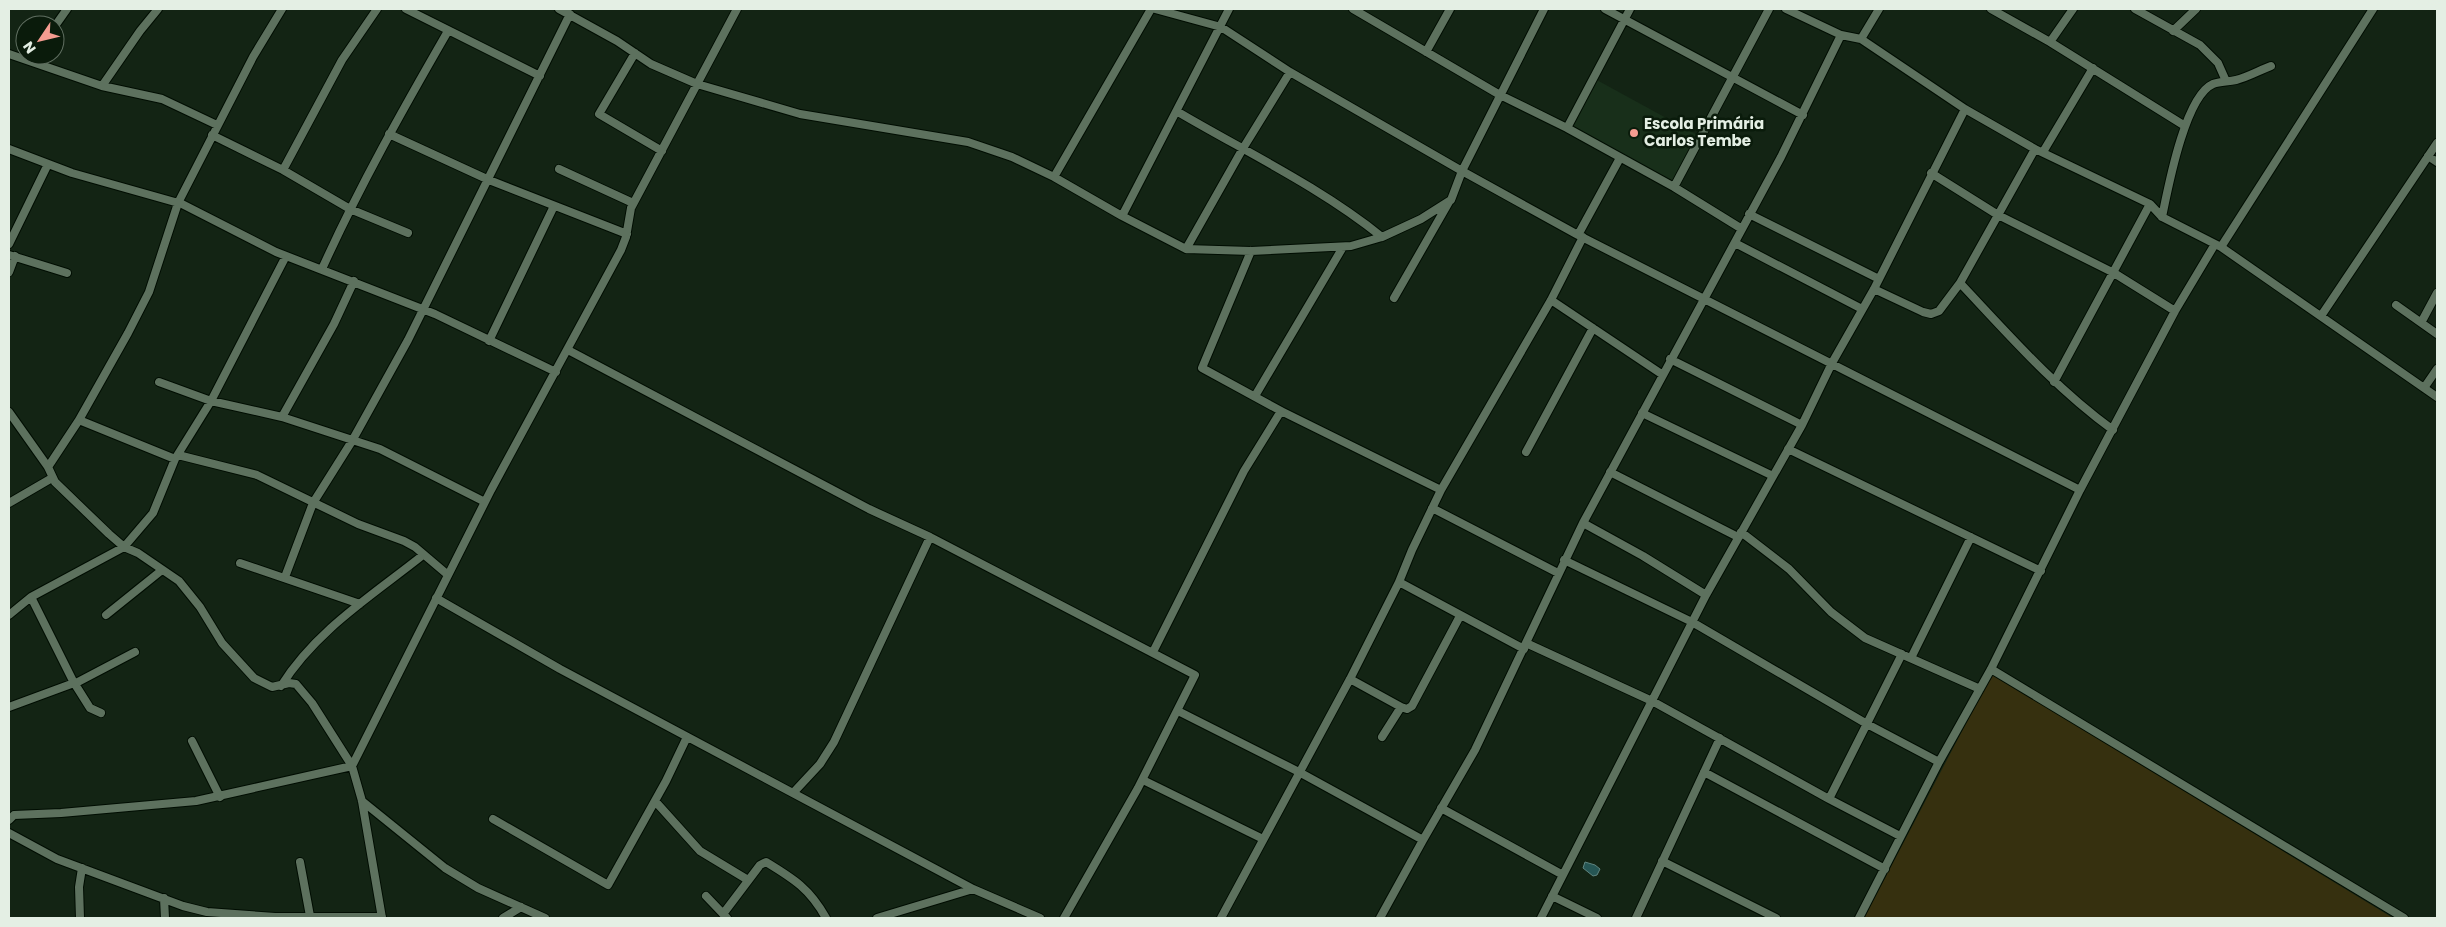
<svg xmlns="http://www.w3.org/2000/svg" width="2446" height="927" font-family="Poppins,sans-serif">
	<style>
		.built { fill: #182f1a }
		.green { fill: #36300f }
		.water { fill: #265654; stroke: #5f847f }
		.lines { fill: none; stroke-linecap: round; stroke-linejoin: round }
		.street-casing { stroke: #010d02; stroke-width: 10 }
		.street { stroke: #5d715e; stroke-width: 8 }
		.poi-dot { fill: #f59c90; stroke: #0a1b0b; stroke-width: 2 }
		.labels { text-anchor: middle; stroke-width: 5; stroke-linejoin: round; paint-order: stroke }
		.poi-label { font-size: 15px; font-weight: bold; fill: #e4efe4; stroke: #0a1b0b; text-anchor: start }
	</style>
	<rect width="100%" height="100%" fill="#132414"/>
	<!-- built -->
	<path class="built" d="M 1595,79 L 1701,137 L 1674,187 L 1567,128 Z"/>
	<!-- green -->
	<path class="green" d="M 1992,674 L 2393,918 L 1864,918 Z"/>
	<!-- water -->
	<path class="water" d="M 1585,862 L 1595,865 L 1600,869 L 1597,875 L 1593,876 L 1583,868 Z"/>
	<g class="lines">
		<!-- street casing -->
		<g class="street-casing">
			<path id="street" d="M 406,9 L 540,76
				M 559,9 L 617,41 L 651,64 L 697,84 L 800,114 L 968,142 L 1012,157 L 1054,177 L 1122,216 L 1186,249 L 1251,251 L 1351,246 L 1382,237 L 1421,219 L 1451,200 L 1462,171 L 1544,9
				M 1155,9 L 1221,27 L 1290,72 L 1462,171 L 1578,235 L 2080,490
				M 1353,9 L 1500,95 L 1567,128 L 1674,187 L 1742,229
				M 1605,9 L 1803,115
				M 1786,9 L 1841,35 L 1861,39 L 1965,109 L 2035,149 L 2150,204 L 2162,217 L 2221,247 L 2437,397
				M 1991,9 L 2050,42 L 2185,126
				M 2135,9 L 2200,45 L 2218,63 L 2226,81
				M 55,26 L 67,9
				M 2173,31 L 2196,9
				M 1861,39 L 1879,9
				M 2050,42 L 2073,9
				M 1426,52 L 1450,9
				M 635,53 L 599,114 L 662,151
				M 9,54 L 102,86 L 162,99 L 217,125
				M 102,86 L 140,31 L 158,9
				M 1178,112 C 1246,152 1320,187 1382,237
				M 1567,128 L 1630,9
				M 389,134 L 489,180 L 627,234
				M 212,135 L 283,170 L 350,209 L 408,233
				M 9,149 L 72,173 L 182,204 L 276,252 L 435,314 L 556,372
				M 2043,152 L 2093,68
				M 2428,156 L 2437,162
				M 559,169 L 633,203
				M 283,170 L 342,60 L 377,9
				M 1931,173 L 1998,215 L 2114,273 L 2175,311
				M 1054,177 L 1151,9
				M 1674,187 L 1769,9
				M 1749,214 L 1879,279
				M 1122,216 L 1229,9
				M 2162,217 C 2168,188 2185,96 2213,84 C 2220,81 2228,82 2236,80 C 2248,77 2260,70 2271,66
				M 1578,235 L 1620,158
				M 1735,243 L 1862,309
				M 9,244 L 48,164
				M 2221,247 L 2373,9
				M 1186,249 L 1242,150 L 1290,72
				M 1251,251 L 1202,368 L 1281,411 L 1441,490
				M 9,255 L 67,273
				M 322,269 C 359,187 403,109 448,31
				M 9,272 L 15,256
				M 1960,283 C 2009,335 2055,388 2113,430
				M 1874,289 L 1923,312 L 1931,314 L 1939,311 L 1960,283 L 2035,149
				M 1394,298 L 1449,202
				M 1551,300 L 1663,375
				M 2396,305 L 2437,334
				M 2321,316 L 2437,143
				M 2422,321 L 2437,293
				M 489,341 L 554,206
				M 568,350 L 869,509 L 930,537 L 1195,675 L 1138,788 L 1064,918
				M 1670,359 L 1802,425
				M 159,382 L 211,401 L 282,417 L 380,449 L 485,502
				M 2054,382 L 2150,204
				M 2424,388 L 2437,369
				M 1255,396 L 1343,247
				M 9,412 L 48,467 L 55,482 L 109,534 L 124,547 L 138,553 L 179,581 L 200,607 L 222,643 L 254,678 L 272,687 L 289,683 L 296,684 L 312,703 L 352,766 L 362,801 L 382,918
				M 1642,413 L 1773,476
				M 282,417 L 334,324 L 354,281
				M 79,420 L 175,459
				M 1788,449 L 2041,571
				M 1526,452 L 1593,328
				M 178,455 L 257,475 L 358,524 L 404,541 L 415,547 L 448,575
				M 48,467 L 79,420 L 128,333 L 149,292 L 178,203 L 253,57 L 282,9
				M 1610,472 L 1738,537
				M 9,503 L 52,478
				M 1432,508 L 1558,573
				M 1583,523 L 1643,556 L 1706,595
				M 1741,532 L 1789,569 L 1831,612 L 1865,638 L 1980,689
				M 1564,560 L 1692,622 L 1867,724 L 1939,762
				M 240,563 L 360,604
				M 285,577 L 313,503 L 352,441 L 408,340 L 570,14
				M 1399,582 L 1524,649
				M 31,597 L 73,681 L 90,708 L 101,713
				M 436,598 L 560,669 L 973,889 L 1040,918
				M 9,615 L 31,597 L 124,547 L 153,513 L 175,459 L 211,401 L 286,256
				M 106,615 L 162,570
				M 1526,643 L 1652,701 L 1829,799 L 1900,836
				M 1153,652 L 1244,471 L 1281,411
				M 1911,658 L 1971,537
				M 1991,669 L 2404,918
				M 1350,679 L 1401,707 L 1407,709 L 1412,706 L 1460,616
				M 76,683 L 135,652
				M 281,686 C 316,630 373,595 423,555
				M 9,707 L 74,683
				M 1178,711 L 1299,772 L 1423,840
				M 1382,737 L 1401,707
				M 192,741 L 220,797
				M 1704,772 L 1885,869
				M 1143,780 L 1263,839
				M 793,793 L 820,764 L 834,742 L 930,537
				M 1829,799 L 1902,654
				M 362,801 L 445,868 L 478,888 L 545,918
				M 655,801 L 700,851 L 748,880
				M 1441,808 L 1563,875
				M 493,819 L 608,885 L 666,781 L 687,737
				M 9,820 L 14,815 L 61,813 L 196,801 L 352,766 L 491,490 L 621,250 L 626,237 L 631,208 L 737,9
				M 9,833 L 57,859 L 183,906 L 207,912 L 275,917 L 382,917
				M 1662,861 L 1776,918
				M 300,862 L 310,916
				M 706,896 L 727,918
				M 1552,896 L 1597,918
				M 164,898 L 165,918
				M 723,914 L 760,865 L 766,862 C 794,879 810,889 826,918
				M 80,918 L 79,887 L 82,868
				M 503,918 L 521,907
				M 877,918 L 973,889
				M 1221,918 L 1350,679 L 1399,582 L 1412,550 L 1441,490 L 1551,300 L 1583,237
				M 1380,918 L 1423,840 L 1475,750 L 1583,523 L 1781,157 L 1841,35
				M 1541,918 L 1706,595 L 1802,425 L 1832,363 L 1874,289 L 1965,109
				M 1636,918 L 1720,738
				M 1859,918 L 1939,762 L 1991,669 L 2080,490 L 2175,311 L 2215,244"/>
		</g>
		<!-- street -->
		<use href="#street" class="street"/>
	</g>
	<!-- markers -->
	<circle class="poi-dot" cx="1634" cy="133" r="5"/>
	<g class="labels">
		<!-- poi labels -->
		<g class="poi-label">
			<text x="1644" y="129">Escola Primária<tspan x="1644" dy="17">Carlos Tembe</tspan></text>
		</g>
	</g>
	<!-- border -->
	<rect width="2446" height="927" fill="none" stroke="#e4efe4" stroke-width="20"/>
	<!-- north arrow -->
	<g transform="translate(40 40) rotate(235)"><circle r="24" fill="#0a1b0b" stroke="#617062"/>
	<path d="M0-4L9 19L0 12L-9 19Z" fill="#f59c90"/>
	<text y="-8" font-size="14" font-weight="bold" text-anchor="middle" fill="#e4efe4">N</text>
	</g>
</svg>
